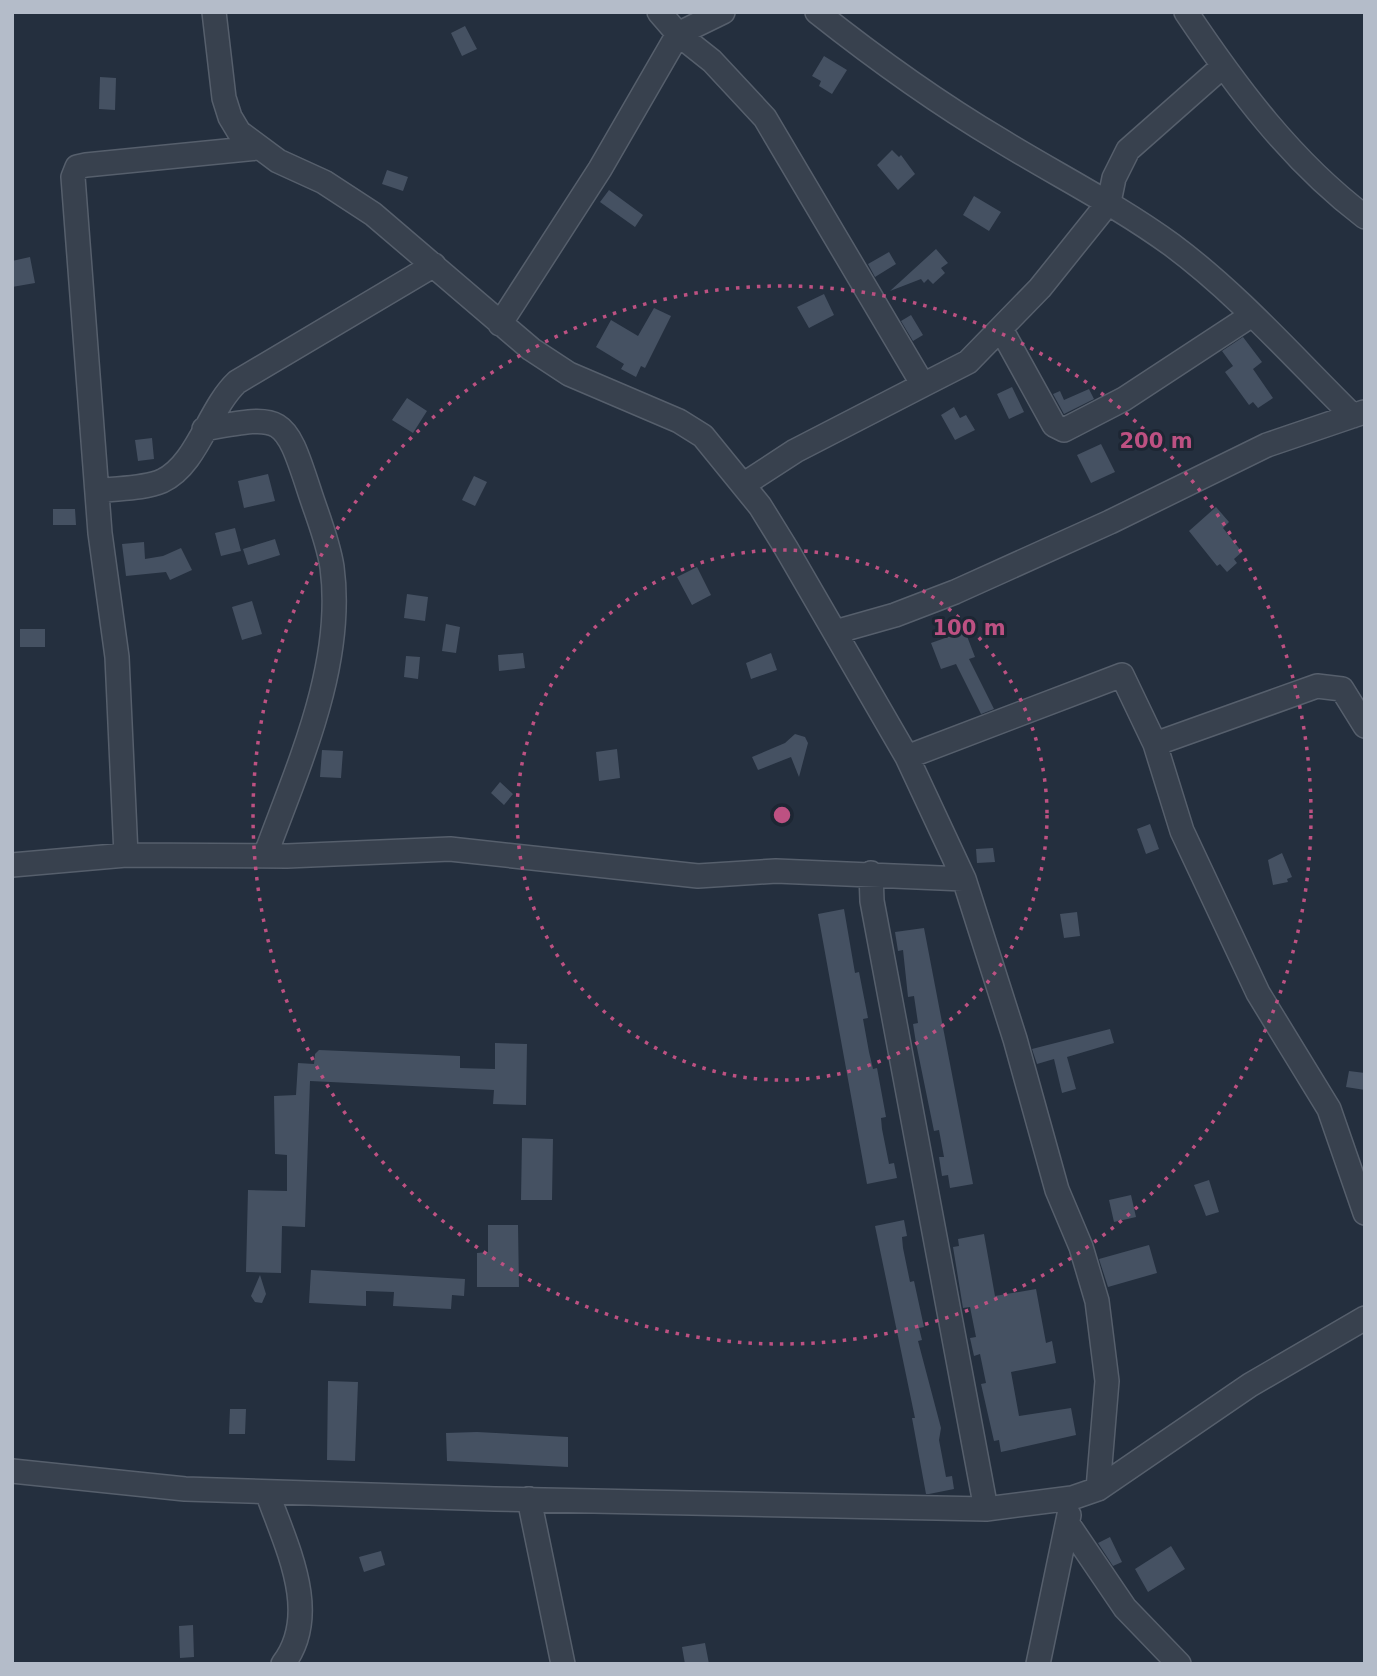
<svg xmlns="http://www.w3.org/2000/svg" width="1377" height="1676" font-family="'DejaVu Sans',sans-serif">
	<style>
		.building { fill: #455162 }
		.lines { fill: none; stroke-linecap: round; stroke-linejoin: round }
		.minor-casing { stroke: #565f6c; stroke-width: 26 }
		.minor { stroke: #38414e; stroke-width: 23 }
		.ring { fill: none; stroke: #bd5182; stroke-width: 3.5; stroke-dasharray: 3.5 7 }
		.centre { fill: #bd5182; stroke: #1d2633; stroke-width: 3.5 }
		.ring-label { font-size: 21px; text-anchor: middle; font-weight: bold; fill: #bd5182; stroke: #1d2633; stroke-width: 6; stroke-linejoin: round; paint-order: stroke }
	</style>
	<rect width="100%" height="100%" fill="#242f3e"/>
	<!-- building -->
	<path class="building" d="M 465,26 L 477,49 L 462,56 L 451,33 Z
		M 824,56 L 847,70 L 832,94 L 819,86 L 821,81 L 812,76 Z
		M 100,77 L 116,78 L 115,110 L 99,109 Z
		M 892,150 L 899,157 L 901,155 L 915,174 L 898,190 L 877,165 Z
		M 387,170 L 408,177 L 403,191 L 382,184 Z
		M 609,190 L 643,215 L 635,227 L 600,202 Z
		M 974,196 L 1001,212 L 989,231 L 963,215 Z
		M 936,249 L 948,263 L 941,268 L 945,273 L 933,284 L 928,279 L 924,283 L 921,279 L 890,291 Z
		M 889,252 L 896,264 L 875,277 L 868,264 Z
		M 30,257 L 35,283 L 12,287 L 12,261 Z
		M 824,294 L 834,315 L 809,328 L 797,307 Z
		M 654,308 L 671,316 L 645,368 L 641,366 L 636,377 L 621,369 L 624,364 L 596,347 L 611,320 L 638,336 Z
		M 911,315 L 923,335 L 913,341 L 901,321 Z
		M 1243,337 L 1262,362 L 1253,369 L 1273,398 L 1258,408 L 1253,402 L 1249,405 L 1225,372 L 1233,366 L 1222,351 Z
		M 1012,387 L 1024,412 L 1009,419 L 997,394 Z
		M 1089,389 L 1094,399 L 1064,414 L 1053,394 L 1060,391 L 1064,400 Z
		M 407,398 L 427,411 L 413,433 L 392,420 Z
		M 954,407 L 960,418 L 966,415 L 975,430 L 955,440 L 941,415 Z
		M 152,438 L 154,459 L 138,461 L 135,440 Z
		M 1101,444 L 1115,472 L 1091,483 L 1077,455 Z
		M 268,474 L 275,501 L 244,508 L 238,481 Z
		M 474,476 L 487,482 L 475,506 L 462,500 Z
		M 1216,507 L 1229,522 L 1223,528 L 1242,552 L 1234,559 L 1237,563 L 1227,572 L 1220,564 L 1217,566 L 1189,531 Z
		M 53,509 L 75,509 L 76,525 L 53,525 Z
		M 235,528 L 241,551 L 221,556 L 215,533 Z
		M 275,539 L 280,555 L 248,565 L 243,549 Z
		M 144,542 L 145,559 L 163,556 L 181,548 L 192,570 L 170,580 L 166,572 L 126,576 L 122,544 Z
		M 697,567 L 711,595 L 692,605 L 677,577 Z
		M 407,594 L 428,597 L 425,621 L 404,618 Z
		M 252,601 L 262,634 L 242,640 L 232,607 Z
		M 446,624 L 460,627 L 456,653 L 442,651 Z
		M 20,629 L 45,629 L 45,647 L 20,647 Z
		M 965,631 L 975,657 L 969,659 L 994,709 L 981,714 L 956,664 L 941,669 L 931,643 Z
		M 523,653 L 525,668 L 499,671 L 498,655 Z
		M 771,653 L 777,670 L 751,679 L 746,663 Z
		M 406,656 L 420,657 L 418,679 L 404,677 Z
		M 795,734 L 805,737 L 808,743 L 799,777 L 791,757 L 758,770 L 752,757 L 785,743 Z
		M 617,749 L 620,778 L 599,781 L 596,752 Z
		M 322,750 L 343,751 L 341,778 L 320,777 Z
		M 500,782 L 513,794 L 504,805 L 491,793 Z
		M 1150,824 L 1159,849 L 1146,854 L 1137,829 Z
		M 993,848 L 995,862 L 977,863 L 976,849 Z
		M 1282,853 L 1292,877 L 1287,879 L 1288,882 L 1273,885 L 1268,860 Z
		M 844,909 L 855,973 L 859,972 L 868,1018 L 863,1019 L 869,1052 L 873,1069 L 877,1068 L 886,1117 L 881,1118 L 882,1129 L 889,1164 L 894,1163 L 897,1178 L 867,1184 L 818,914 Z
		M 1077,912 L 1080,936 L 1064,938 L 1060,914 Z
		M 924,928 L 973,1184 L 950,1188 L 948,1175 L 942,1176 L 939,1157 L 944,1157 L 939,1130 L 934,1131 L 916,1043 L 913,1024 L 918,1023 L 914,996 L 908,997 L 903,950 L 898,951 L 895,932 Z
		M 1110,1029 L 1114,1043 L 1067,1057 L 1076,1089 L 1062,1093 L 1054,1059 L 1037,1064 L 1032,1049 Z
		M 495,1043 L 527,1044 L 526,1105 L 493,1104 L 494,1090 L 310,1081 L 305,1227 L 282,1226 L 281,1273 L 246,1272 L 248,1190 L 287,1191 L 287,1155 L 275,1154 L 274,1096 L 296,1095 L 298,1063 L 314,1064 L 315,1054 L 319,1050 L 460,1056 L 460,1068 L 495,1069 Z
		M 1349,1071 L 1365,1073 L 1365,1090 L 1346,1087 Z
		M 522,1138 L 553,1139 L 552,1200 L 521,1200 Z
		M 1209,1180 L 1219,1212 L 1206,1216 L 1194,1185 Z
		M 1131,1195 L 1136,1217 L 1114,1222 L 1109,1200 Z
		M 904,1220 L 907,1236 L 902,1237 L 903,1248 L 910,1282 L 914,1281 L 924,1327 L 919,1328 L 922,1340 L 918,1341 L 941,1428 L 939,1440 L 946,1477 L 952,1476 L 954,1489 L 929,1494 L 926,1494 L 912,1418 L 915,1418 L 875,1226 Z
		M 488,1225 L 518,1225 L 519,1287 L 477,1287 L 477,1253 L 488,1252 Z
		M 984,1234 L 995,1296 L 1036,1289 L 1046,1343 L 1052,1341 L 1056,1363 L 1011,1372 L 1019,1416 L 1071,1408 L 1076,1435 L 1001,1452 L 999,1440 L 994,1441 L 981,1384 L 986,1383 L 980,1354 L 974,1356 L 970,1338 L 976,1337 L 970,1307 L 963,1308 L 953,1247 L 959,1246 L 958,1239 Z
		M 1149,1245 L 1157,1273 L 1108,1287 L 1099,1259 Z
		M 311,1270 L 465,1279 L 464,1296 L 452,1295 L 451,1309 L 393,1306 L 394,1292 L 366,1291 L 366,1306 L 309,1303 Z
		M 260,1275 L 266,1294 L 262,1303 L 255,1302 L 251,1296 Z
		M 328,1381 L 358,1382 L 355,1461 L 327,1460 Z
		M 230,1409 L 246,1409 L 245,1434 L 229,1434 Z
		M 477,1432 L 568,1437 L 568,1467 L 447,1461 L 446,1433 Z
		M 1110,1537 L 1122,1562 L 1113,1566 L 1098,1543 Z
		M 1171,1546 L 1185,1569 L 1148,1592 L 1135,1569 Z
		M 381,1551 L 385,1565 L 364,1572 L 359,1557 Z
		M 193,1625 L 194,1657 L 180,1658 L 179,1626 Z
		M 705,1643 L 709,1664 L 685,1664 L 682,1647 Z"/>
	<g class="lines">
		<!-- minor casing -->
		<g class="minor-casing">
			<path id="minor" d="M 214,12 L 224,98 L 230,117 L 239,132 L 278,161 L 324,182 L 373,214 L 531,349 L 569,374 L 679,421 L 703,436 L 760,506 L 786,548 L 907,757 L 964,879 L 1015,1039 L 1057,1190 L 1081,1247 L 1097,1301 L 1107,1381 L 1098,1489
				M 723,12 L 678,34 L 712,61 L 765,118 L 923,385 L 968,362 L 1040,288 L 1109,202 L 1114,178 L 1128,150 L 1222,67
				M 817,12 C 875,58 936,102 1000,140 C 1057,175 1117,205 1172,245 C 1239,295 1294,358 1353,416
				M 1186,12 C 1237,88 1291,161 1365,217
				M 500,324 L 600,169 L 678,34 L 659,12
				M 1001,329 L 1054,425 L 1064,430 L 1124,399 L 1252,315
				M 204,429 C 282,415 284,413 309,490 C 317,515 328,541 332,567 C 345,665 298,766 265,856
				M 743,485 L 795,451 L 923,385
				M 97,491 C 118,488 143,489 162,481 C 197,465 209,408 237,382 L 434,265
				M 835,632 L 895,615 L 955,592 L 1110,522 L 1267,445 L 1364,412
				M 1155,744 L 1317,686 L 1342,689 L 1365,726
				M 907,757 L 1122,675 L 1155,744 L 1182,831 L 1258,993 L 1329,1109 L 1365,1213
				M 126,855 L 117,657 L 100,533 L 73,177 L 77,167 L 86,165 L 257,148
				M 12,865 L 126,855 L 287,856 L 450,849 L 698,876 L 776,871 L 964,879
				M 871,873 L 872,901 L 986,1509
				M 12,1471 L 185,1489 L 495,1499 L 986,1509 L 1072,1498 L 1098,1489 L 1250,1385 L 1365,1318
				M 267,1492 C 285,1544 322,1613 283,1664
				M 529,1499 L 563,1664
				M 1068,1524 L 1125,1608 L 1179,1664
				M 1038,1664 L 1069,1515"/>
		</g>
		<!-- minor -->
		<use href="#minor" class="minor"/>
	</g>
	<!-- distance rings -->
	<g class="ring">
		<circle cx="782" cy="815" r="265"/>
		<circle cx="782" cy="815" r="529"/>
	</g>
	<circle cx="782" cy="815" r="10" class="centre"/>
	<g class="ring-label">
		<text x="1156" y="448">200 m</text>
		<text x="969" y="635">100 m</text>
	</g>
	<!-- border -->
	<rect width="1377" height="1676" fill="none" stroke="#b4bcc9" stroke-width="28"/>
</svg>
